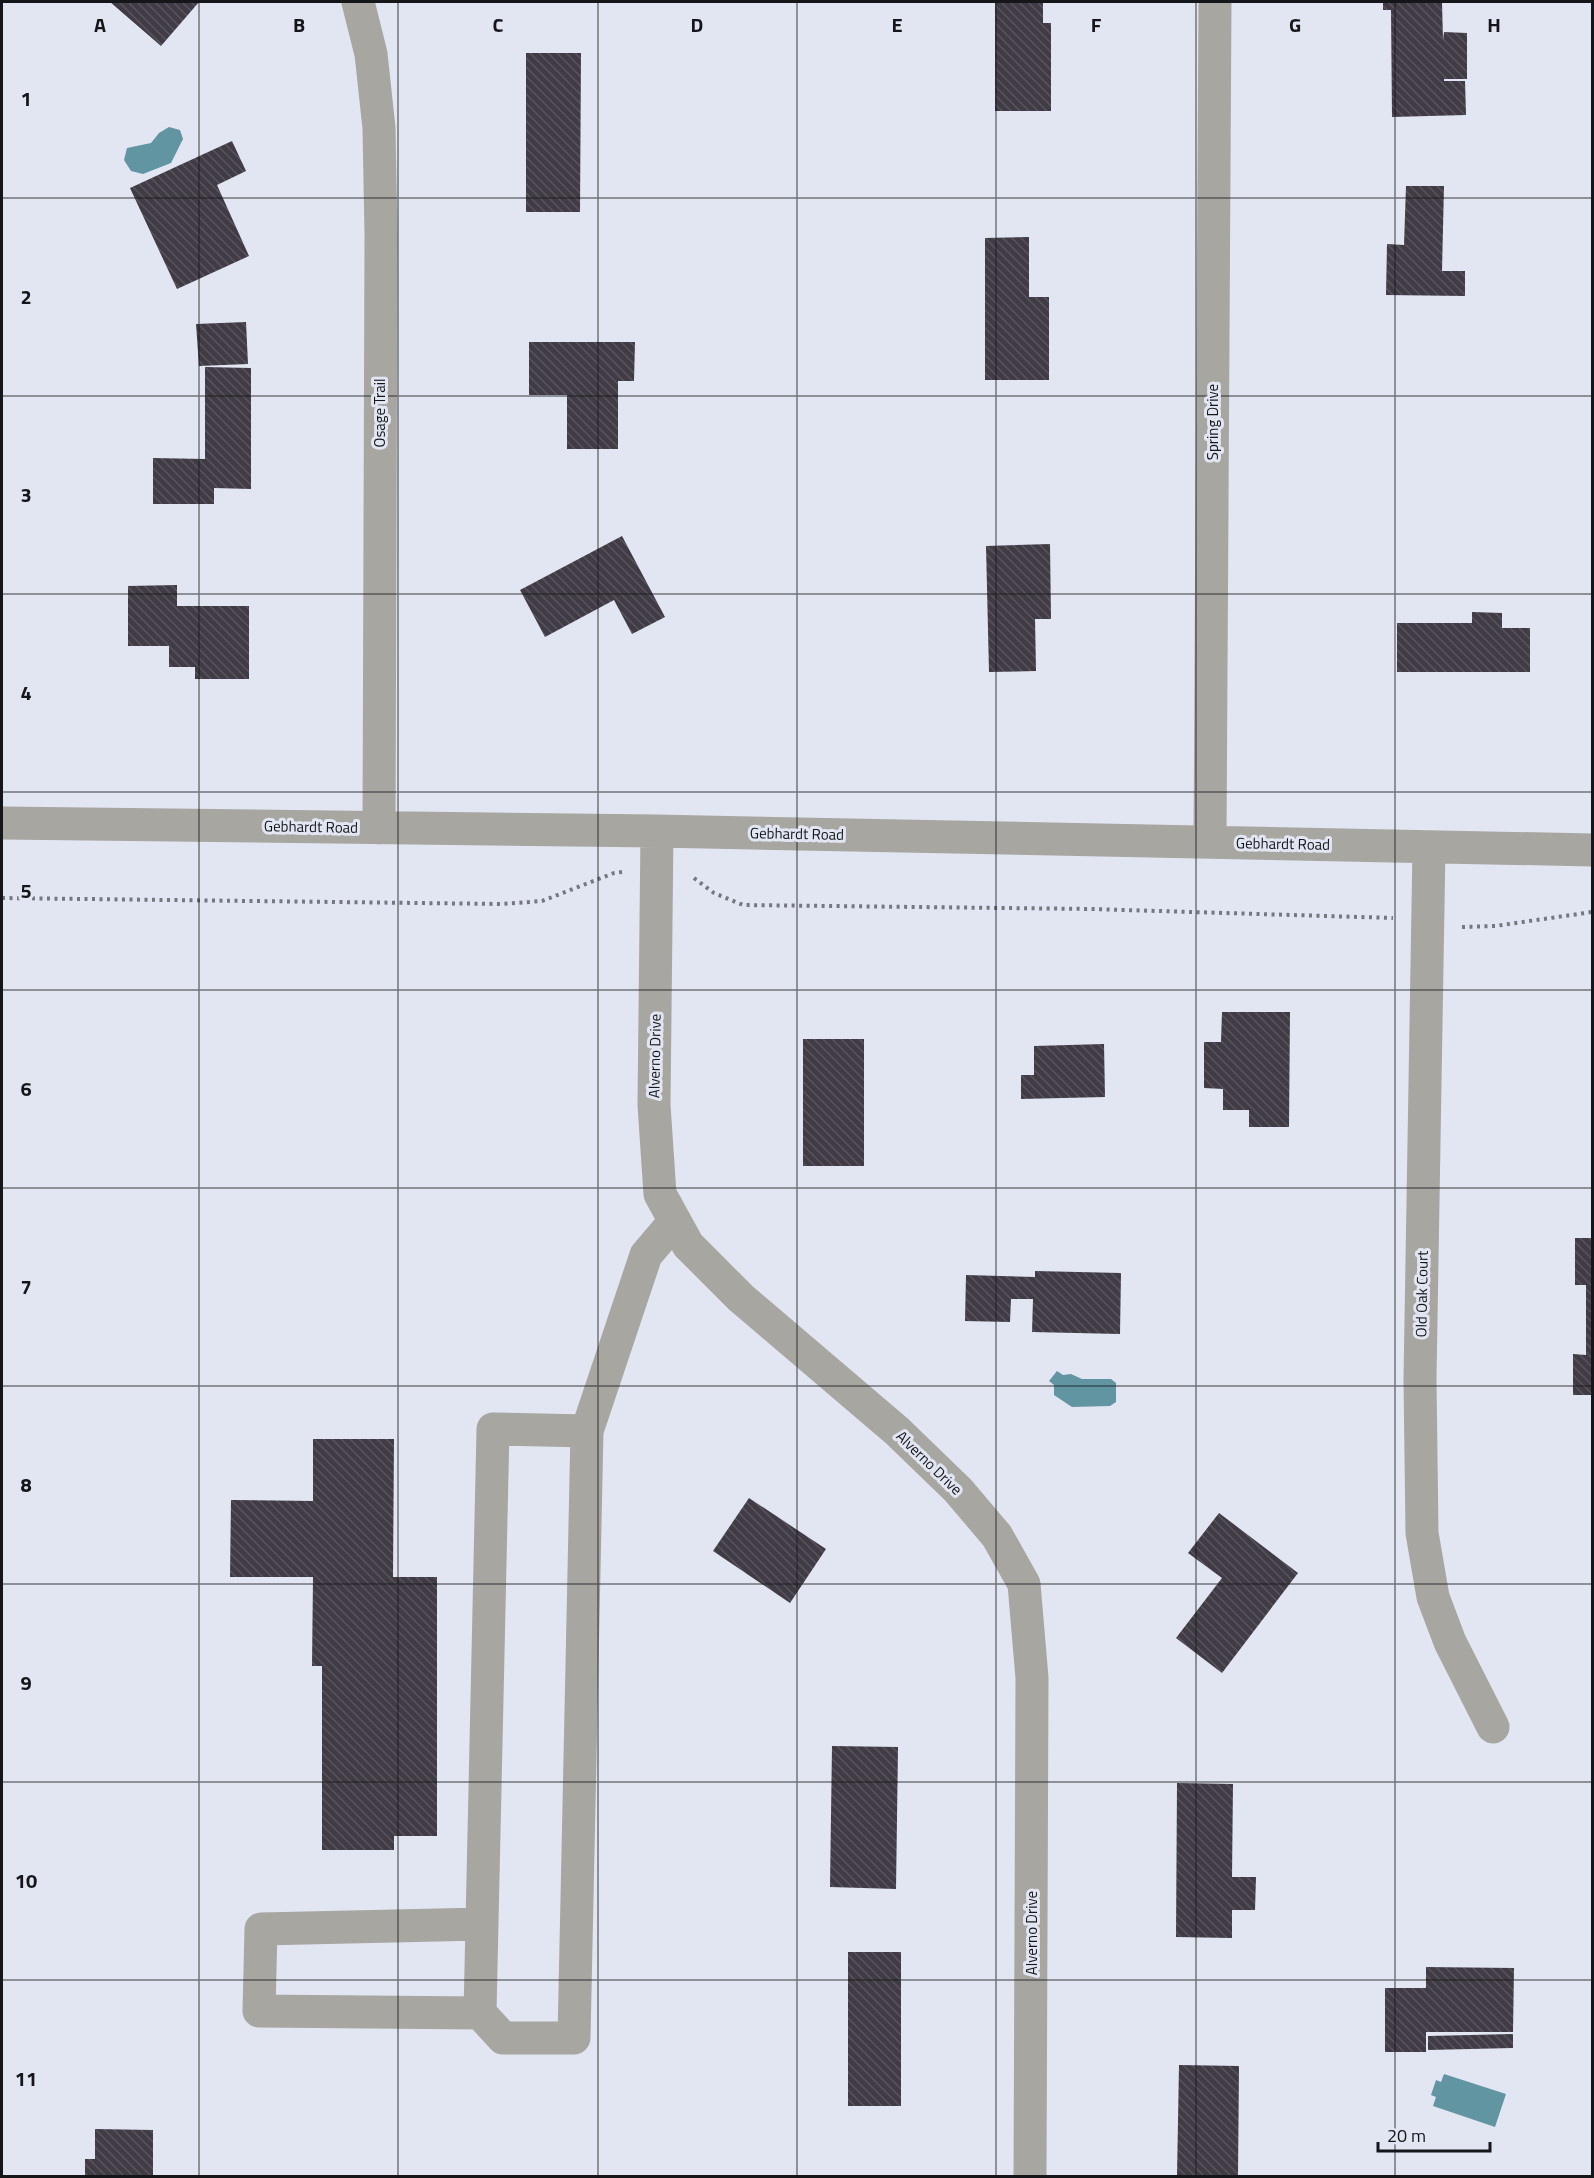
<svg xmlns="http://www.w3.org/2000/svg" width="1594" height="2178" font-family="'Titillium Web',sans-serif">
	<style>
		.water { fill: #6295a2 }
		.building { fill: url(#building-back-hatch) }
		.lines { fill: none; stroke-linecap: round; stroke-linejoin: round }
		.path { stroke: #74777f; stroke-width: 4; stroke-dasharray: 3 4.5; stroke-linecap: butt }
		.minor { stroke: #a8a6a1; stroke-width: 33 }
		.grid { fill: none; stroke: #15161a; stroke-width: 1.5; stroke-opacity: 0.55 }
		.labels { text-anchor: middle; stroke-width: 6; stroke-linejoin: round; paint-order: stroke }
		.street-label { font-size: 15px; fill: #15161a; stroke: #e2e6f2 }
		.grid-label { font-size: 20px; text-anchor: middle; font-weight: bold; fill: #15161a; stroke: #e2e6f2; stroke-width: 6; stroke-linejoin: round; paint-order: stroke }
	</style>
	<defs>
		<pattern id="building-back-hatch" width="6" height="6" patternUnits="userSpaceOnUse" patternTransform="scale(1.5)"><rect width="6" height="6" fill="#403b44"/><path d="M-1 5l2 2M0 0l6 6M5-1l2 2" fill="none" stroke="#58545c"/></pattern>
	</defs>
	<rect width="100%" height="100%" fill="#e2e6f2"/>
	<!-- water -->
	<path class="water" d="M 169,127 L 180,130 L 183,139 L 171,163 L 143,174 L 131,171 L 124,160 L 127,148 L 151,143 L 159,133 Z
		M 1057,1371 L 1063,1375 L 1071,1374 L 1082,1379 L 1111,1379 L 1116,1383 L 1116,1402 L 1110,1406 L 1072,1407 L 1054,1395 L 1054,1385 L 1049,1381 Z
		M 1444,2074 L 1506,2094 L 1495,2127 L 1433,2106 L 1436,2097 L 1431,2095 L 1436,2080 L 1441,2082 Z"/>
	<!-- building -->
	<path class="building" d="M 110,2 L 199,2 L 161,46 Z
		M 995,2 L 1043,2 L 1043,23 L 1051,23 L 1051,111 L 995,111 Z
		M 1383,2 L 1442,2 L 1443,40 L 1444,32 L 1467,33 L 1467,79 L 1444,79 L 1444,81 L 1465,81 L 1466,115 L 1392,117 L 1391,10 L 1383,10 Z
		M 526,53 L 581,53 L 580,212 L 526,212 Z
		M 232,141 L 246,171 L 217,185 L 249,256 L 177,289 L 130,188 Z
		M 1406,186 L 1444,186 L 1442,271 L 1465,271 L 1465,296 L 1386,295 L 1387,244 L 1404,245 Z
		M 1029,237 L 1029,297 L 1049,297 L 1049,380 L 985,380 L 985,238 Z
		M 246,322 L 248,364 L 199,366 L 196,324 Z
		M 529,342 L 635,342 L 634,381 L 618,381 L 618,449 L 567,449 L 567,395 L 529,395 Z
		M 205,367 L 251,368 L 251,489 L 214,488 L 214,504 L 153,504 L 153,458 L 205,459 Z
		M 622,536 L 665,617 L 632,634 L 614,600 L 545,637 L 520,590 Z
		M 1050,544 L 1051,619 L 1035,619 L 1036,671 L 989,672 L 986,546 Z
		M 177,585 L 177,606 L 249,606 L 249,679 L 195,679 L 195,667 L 169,667 L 169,646 L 128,646 L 128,586 Z
		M 1472,612 L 1502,613 L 1502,628 L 1530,628 L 1530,672 L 1397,672 L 1397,623 L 1472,623 Z
		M 1222,1012 L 1290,1012 L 1289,1127 L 1249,1127 L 1249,1110 L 1223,1110 L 1223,1089 L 1204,1088 L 1204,1042 L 1221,1042 Z
		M 803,1039 L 864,1039 L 864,1166 L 803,1166 Z
		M 1104,1044 L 1105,1097 L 1021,1099 L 1021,1075 L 1034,1075 L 1034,1046 Z
		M 1575,1238 L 1592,1238 L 1592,1395 L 1573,1395 L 1573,1354 L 1586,1355 L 1586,1285 L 1575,1285 Z
		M 1035,1271 L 1121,1273 L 1120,1334 L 1032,1332 L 1033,1299 L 1011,1299 L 1010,1322 L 965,1321 L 966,1275 L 1035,1277 Z
		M 313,1439 L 394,1439 L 393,1577 L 437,1577 L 437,1836 L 394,1836 L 394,1850 L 322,1850 L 322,1666 L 312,1666 L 313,1577 L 230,1577 L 231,1500 L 313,1501 Z
		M 749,1498 L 826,1549 L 790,1603 L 713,1551 Z
		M 1219,1513 L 1298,1573 L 1222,1673 L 1176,1638 L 1222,1578 L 1188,1553 Z
		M 832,1746 L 898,1747 L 896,1889 L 830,1887 Z
		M 1177,1783 L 1233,1784 L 1232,1877 L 1256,1877 L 1255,1910 L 1232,1910 L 1232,1938 L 1176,1937 Z
		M 848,1952 L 901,1952 L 901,2106 L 848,2106 Z
		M 1426,1967 L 1514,1968 L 1513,2032 L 1426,2032 L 1426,2052 L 1385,2052 L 1385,1988 L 1426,1988 Z
		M 1513,2034 L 1513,2048 L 1428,2050 L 1428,2036 Z
		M 1179,2065 L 1239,2066 L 1238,2176 L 1177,2176 Z
		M 95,2129 L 153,2130 L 153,2176 L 85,2176 L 85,2159 L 95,2159 Z"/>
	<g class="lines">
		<!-- path -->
		<path class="path" d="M 694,878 L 714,893 L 743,905 L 1091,909 L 1393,918
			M 2,898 L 502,904 L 542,901 L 614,873 L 622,872
			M 1462,927 L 1495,926 L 1592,912"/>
		<!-- minor -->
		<path class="minor" d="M 358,2 L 371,54 L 379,128 L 381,234 L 379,828
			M 2,823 L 657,831 L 1592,850
			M 657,831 L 654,1105 L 660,1194 L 688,1245 L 741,1298 L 897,1431 L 958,1490 L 997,1536 L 1024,1584 L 1032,1678 L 1030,2176
			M 1210,842 L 1215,2
			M 1429,847 L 1420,1379 L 1422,1533 L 1433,1597 L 1450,1642 L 1493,1727
			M 587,1431 L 574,2038 L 503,2038 L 480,2013 L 493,1429 L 587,1431 L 646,1255 L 675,1221
			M 480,2013 L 259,2011 L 261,1929 L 482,1924"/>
	</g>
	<!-- grid -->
	<path class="grid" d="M 199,2 L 199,2176M 398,2 L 398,2176M 598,2 L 598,2176M 797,2 L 797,2176M 996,2 L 996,2176M 1196,2 L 1196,2176M 1395,2 L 1395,2176M 2,198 L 1592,198M 2,396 L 1592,396M 2,594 L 1592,594M 2,792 L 1592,792M 2,990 L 1592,990M 2,1188 L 1592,1188M 2,1386 L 1592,1386M 2,1584 L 1592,1584M 2,1782 L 1592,1782M 2,1980 L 1592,1980"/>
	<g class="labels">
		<!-- street labels -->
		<g class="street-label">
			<text transform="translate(380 413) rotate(-90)" y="5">Osage Trail</text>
			<text transform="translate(1213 422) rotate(-90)" y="5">Spring Drive</text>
			<text transform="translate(311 827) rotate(1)" y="5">Gebhardt Road</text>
			<text transform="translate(797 834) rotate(1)" y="5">Gebhardt Road</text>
			<text transform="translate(1283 844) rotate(1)" y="5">Gebhardt Road</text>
			<text transform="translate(655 1056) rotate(-89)" y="5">Alverno Drive</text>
			<text transform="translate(1422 1294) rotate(-89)" y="5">Old Oak Court</text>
			<text transform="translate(929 1463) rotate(44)" y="5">Alverno Drive</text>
			<text transform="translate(1032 1933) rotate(-90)" y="5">Alverno Drive</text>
		</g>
	</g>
	<g class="grid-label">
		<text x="100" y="32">A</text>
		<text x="299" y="32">B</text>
		<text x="498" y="32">C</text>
		<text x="697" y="32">D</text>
		<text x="897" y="32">E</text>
		<text x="1096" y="32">F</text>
		<text x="1295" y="32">G</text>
		<text x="1494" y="32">H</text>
		<text x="26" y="106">1</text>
		<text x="26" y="304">2</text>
		<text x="26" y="502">3</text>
		<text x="26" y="700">4</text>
		<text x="26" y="898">5</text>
		<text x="26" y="1096">6</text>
		<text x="26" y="1294">7</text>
		<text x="26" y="1492">8</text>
		<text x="26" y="1690">9</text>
		<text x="26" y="1888">10</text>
		<text x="26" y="2086">11</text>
	</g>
	<!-- border -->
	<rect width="1594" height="2178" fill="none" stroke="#15161a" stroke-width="6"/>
	<!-- scale -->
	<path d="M1378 2142v9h112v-9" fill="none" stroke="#15161a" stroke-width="3"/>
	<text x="1387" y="2142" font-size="18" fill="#15161a" stroke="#e2e6f2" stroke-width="4.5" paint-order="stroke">20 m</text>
</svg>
